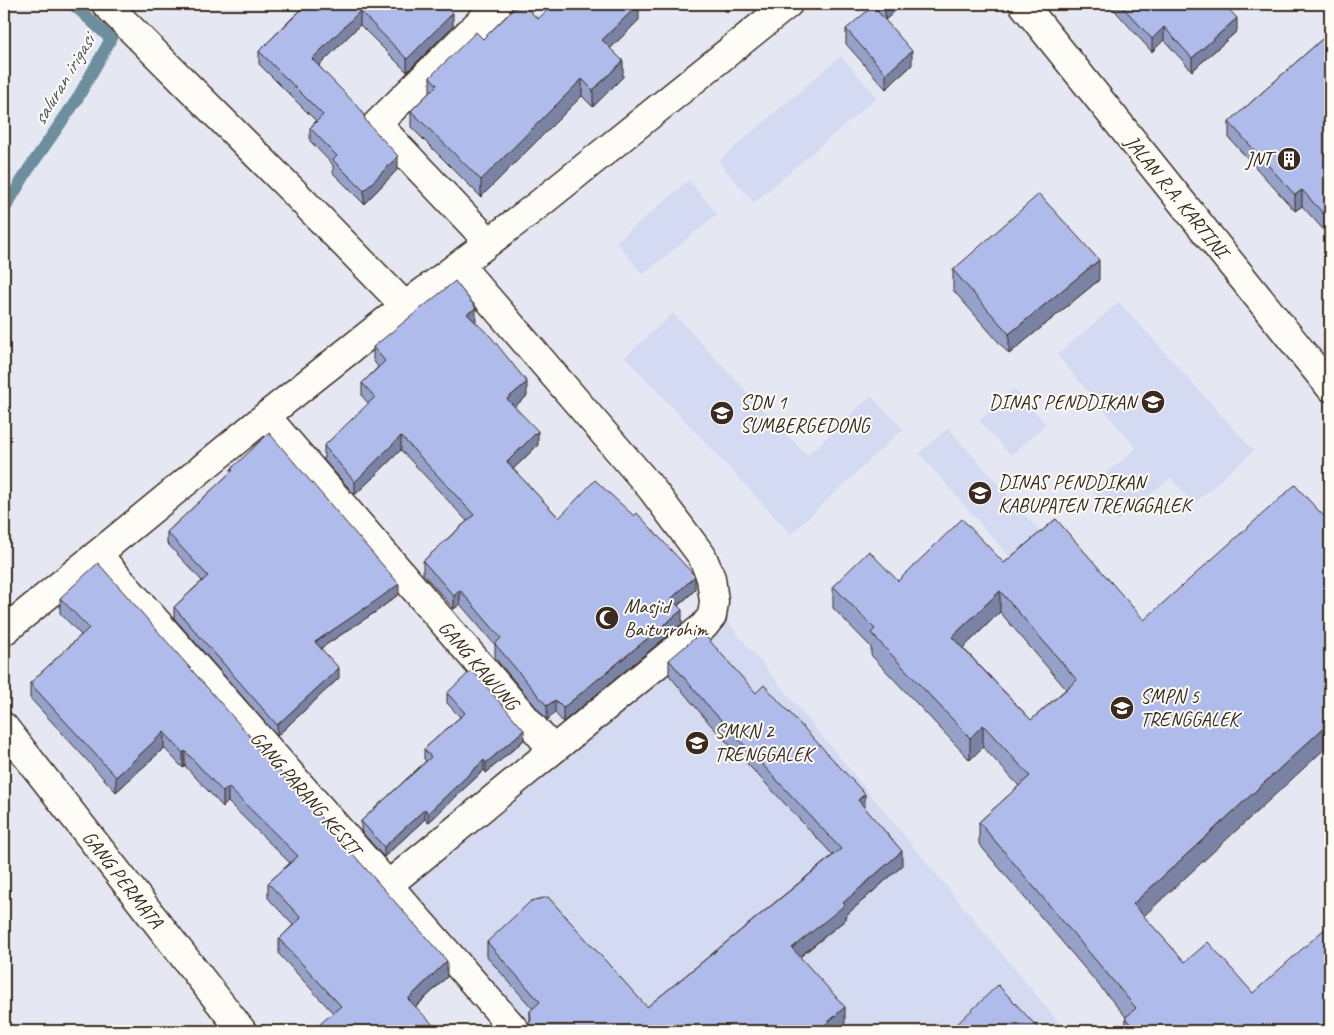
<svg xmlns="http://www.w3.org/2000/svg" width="1334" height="1035" font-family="Caveat,sans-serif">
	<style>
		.built { fill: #d4daf1 }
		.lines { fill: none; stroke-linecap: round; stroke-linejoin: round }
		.stream { stroke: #6d8e9c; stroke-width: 12 }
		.street-casing { stroke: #3b2a1e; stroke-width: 31 }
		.secondary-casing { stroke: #3b2a1e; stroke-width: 31 }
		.street { stroke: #fdfcf7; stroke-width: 28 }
		.secondary { stroke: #fdfcf7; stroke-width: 28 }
		.wall { fill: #96a1ca; stroke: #3b2a1e; fill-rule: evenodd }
		.shaded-wall { fill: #7a83a4; stroke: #3b2a1e }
		.building { fill: #aebbeb; stroke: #3b2a1e; fill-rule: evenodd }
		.labels { text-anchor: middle; stroke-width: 4; stroke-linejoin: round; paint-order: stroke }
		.poi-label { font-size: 20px; fill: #3b2a1e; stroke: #fdfcf7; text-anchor: start }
		.street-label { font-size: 20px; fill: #3b2a1e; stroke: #fdfcf7 }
		.water-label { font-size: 21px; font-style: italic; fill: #545c5d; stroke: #fdfcf7 }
	</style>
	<rect width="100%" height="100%" fill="#e5e8f3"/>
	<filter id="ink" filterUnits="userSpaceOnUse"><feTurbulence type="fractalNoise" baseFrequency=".02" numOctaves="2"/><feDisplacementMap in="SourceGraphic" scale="10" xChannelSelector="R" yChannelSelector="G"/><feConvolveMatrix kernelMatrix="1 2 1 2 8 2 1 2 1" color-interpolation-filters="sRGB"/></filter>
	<g filter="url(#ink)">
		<!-- built -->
		<path class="built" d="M 841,56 L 877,97 L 754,203 L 718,161 Z
			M 689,180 L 717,214 L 643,275 L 616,242 Z
			M 1119,302 L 1254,451 L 1193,504 L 1171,478 L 1118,520 L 1091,487 L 1136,448 L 1057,355 Z
			M 673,313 L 807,456 L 871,396 L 903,429 L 791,534 L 625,357 Z
			M 1014,389 L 1046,424 L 1011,455 L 979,421 Z
			M 948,428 L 1041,533 L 1012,560 L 919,453 Z
			M 722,615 L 1066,1031 L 528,1031 L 403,886 Z"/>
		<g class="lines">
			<!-- stream -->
			<path class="stream" d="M 4,210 L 28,170 L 76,101 L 111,39 L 73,4"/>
			<!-- street casing -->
			<g class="street-casing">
				<path id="street" d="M 106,4 L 291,189 L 405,306
					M 489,242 L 377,124 L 498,4
					M 460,266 L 651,488 L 702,556 L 711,578 L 714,602 L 712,616 L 704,626 L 553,750
					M 266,416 L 553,750 L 387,886
					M 98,555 L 516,1031
					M 4,631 L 266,416 L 405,306 L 538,205 L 788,4
					M 4,727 L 242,1031"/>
			</g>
			<!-- secondary casing -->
			<g class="secondary-casing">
				<path id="secondary" d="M 1023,4 L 1330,387"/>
			</g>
			<!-- street -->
			<use href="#street" class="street"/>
			<!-- secondary -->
			<use href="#secondary" class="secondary"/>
		</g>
		<!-- wall -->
		<path class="wall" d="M 296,4 L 444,4 L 453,26 L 407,72 L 360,25 L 319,66 L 366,121 L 398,169 L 364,204 L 333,173 L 333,165 L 310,141 L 310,128 L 316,121 L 259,64 L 259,51 L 301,9 Z
			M 719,4 L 737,4 L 727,13 Z
			M 871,4 L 903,4 L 885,20 Z
			M 1109,4 L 1224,4 L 1237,31 L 1192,71 L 1164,40 L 1152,52 Z
			M 538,19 L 639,20 L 610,49 L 623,77 L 593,107 L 582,96 L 481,197 L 411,127 L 411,111 L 430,92 L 430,77 L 483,39 Z
			M 846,29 L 912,65 L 886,89 L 846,44 Z
			M 1330,32 L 1330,237 L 1302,206 L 1295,211 L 1229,138 L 1229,122 Z
			M 1330,253 L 1330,275 L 1327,272 L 1327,257 Z
			M 953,270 L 1099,280 L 1009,354 L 953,290 Z
			M 476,321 L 475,322 L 527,396 L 514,406 L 538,445 L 513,469 L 559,518 L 695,590 L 678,606 L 682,624 L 563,722 L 555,713 L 547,720 L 495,658 L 495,645 L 460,604 L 454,609 L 423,574 L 423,561 L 467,521 L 401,450 L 355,495 L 324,460 L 324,446 L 369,404 L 362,396 L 362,383 L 378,367 L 373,360 L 373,347 Z
			M 231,469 L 399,594 L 377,611 L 321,648 L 339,678 L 277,736 L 174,618 L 174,607 L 202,581 L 167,543 L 167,532 L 231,472 Z
			M 1056,519 L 1143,916 L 1185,962 L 1253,993 L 1330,1031 L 1125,1031 L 1126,1017 L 979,844 L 979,822 L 1019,786 L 983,747 L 970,760 L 871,655 L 871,647 L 833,608 L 833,586 L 898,581 L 1004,563 ZM 1000,612 L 1066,689 L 1031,720 L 963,648 Z
			M 60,598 L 254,745 L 447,977 L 416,1007 L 333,1013 L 279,954 L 279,939 L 293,925 L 268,898 L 268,883 L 290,863 L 228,802 L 223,807 L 185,766 L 183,768 L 164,748 L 116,792 L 30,698 L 30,683 L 81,635 L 60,613 Z
			M 669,660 L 756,693 L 865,808 L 902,866 L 845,916 L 845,920 L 800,957 L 845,1023 L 835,1031 L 509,1031 L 519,1031 L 527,1027 L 530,1021 L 530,1011 L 533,1009 L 487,957 L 487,942 L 647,1007 L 833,855 L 709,723 L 669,675 Z
			M 447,693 L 524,740 L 486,773 L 484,770 L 428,823 L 425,819 L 384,857 L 361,831 L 361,821 L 426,761 L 424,759 L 424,749 L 460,717 L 447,703 Z"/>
		<!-- shaded-wall -->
		<path class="shaded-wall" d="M 639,4 L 639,20 L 602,57 L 602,40 Z
			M 727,4 L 737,4 L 727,13 Z
			M 885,4 L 903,4 L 885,20 Z
			M 360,11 L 360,25 L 312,73 L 312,59 Z
			M 453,13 L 453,26 L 407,72 L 407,59 Z
			M 1237,18 L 1237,31 L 1192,71 L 1192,58 Z
			M 1164,27 L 1164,40 L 1152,52 L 1152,39 Z
			M 912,51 L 912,65 L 886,89 L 886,74 Z
			M 623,61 L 623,77 L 593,107 L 593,90 Z
			M 582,79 L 582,96 L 481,197 L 481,180 Z
			M 398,156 L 398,169 L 364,204 L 364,191 Z
			M 1302,190 L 1302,206 L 1295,211 L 1295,195 Z
			M 1099,260 L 1099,280 L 1009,354 L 1009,334 Z
			M 476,308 L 476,321 L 467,328 L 467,314 Z
			M 527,382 L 527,396 L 507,413 L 507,399 Z
			M 538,431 L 538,445 L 507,475 L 507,462 Z
			M 401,436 L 401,450 L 355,495 L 355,482 Z
			M 695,576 L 695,590 L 671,612 L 671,599 Z
			M 399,584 L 399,594 L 377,611 L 315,652 L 315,642 Z
			M 460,590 L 460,604 L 454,609 L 454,596 Z
			M 1000,591 L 1000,612 L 952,659 L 952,637 Z
			M 682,610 L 682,624 L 563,722 L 563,708 Z
			M 339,668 L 339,678 L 277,736 L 277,725 Z
			M 555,700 L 555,713 L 547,720 L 547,706 Z
			M 1330,722 L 1330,744 L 1133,926 L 1133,904 Z
			M 983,725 L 983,747 L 970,760 L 970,738 Z
			M 524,730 L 524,740 L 486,773 L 486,763 Z
			M 164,732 L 164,748 L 116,792 L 116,777 Z
			M 185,751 L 185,766 L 183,768 L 183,753 Z
			M 484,760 L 484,770 L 428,823 L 428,813 Z
			M 228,787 L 228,802 L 223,807 L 223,792 Z
			M 865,794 L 865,809 L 858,800 Z
			M 425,809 L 425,819 L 384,857 L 384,847 Z
			M 902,851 L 902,866 L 845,916 L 845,920 L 792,963 L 792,948 Z
			M 447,961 L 447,977 L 408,1014 L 408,999 Z
			M 845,1007 L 845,1023 L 835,1031 L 818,1031 Z"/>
		<!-- building -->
		<path class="building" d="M 307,4 L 444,4 L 453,13 L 407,59 L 360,11 L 312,59 L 362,111 L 366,121 L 398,156 L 364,191 L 333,160 L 337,156 L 310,128 L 323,115 L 259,51 Z
			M 519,4 L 522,4 L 538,19 L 554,4 L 639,4 L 602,40 L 623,61 L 593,90 L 582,79 L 481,180 L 411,111 L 437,85 L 430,77 L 476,32 L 483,39 Z
			M 1120,4 L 1224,4 L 1237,18 L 1192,58 L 1164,27 L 1152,39 Z
			M 873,6 L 912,51 L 886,74 L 846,29 Z
			M 1330,32 L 1330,221 L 1302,190 L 1295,195 L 1229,122 Z
			M 1039,194 L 1099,260 L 1009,334 L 953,270 Z
			M 1330,253 L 1330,260 L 1327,257 Z
			M 455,281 L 476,308 L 467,314 L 491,337 L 527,382 L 507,399 L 538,431 L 507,462 L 559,518 L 595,480 L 634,516 L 637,513 L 695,576 L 671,599 L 682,610 L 563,708 L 555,700 L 547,706 L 495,644 L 501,638 L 460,590 L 454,596 L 423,561 L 474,515 L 401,436 L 355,482 L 324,446 L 375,397 L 362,383 L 385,361 L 373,347 Z
			M 269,433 L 399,584 L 377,600 L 315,642 L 339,668 L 277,725 L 174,607 L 208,576 L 167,532 L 233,470 L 231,469 Z
			M 1295,485 L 1330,523 L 1330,722 L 1133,904 L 1185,962 L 1208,942 L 1253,993 L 1330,924 L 1330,1030 L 1329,1031 L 1137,1031 L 1125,1018 L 1136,1008 L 979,822 L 1030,776 L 983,725 L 970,738 L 871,633 L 875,629 L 833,586 L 869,551 L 898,581 L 962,519 L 1004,563 L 1056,519 L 1144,620 ZM 1000,591 L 1077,680 L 1031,720 L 952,637 Z
			M 98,563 L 254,741 L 252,743 L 278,769 L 447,961 L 408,999 L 439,1031 L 312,1031 L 341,1006 L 279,939 L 301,918 L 268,883 L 298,856 L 228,787 L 223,792 L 185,751 L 183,753 L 164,732 L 116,777 L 30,683 L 89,628 L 60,598 Z
			M 702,632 L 756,693 L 764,685 L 865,794 L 858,800 L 902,851 L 843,903 L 845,905 L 792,948 L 845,1007 L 818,1031 L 509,1031 L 510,1030 L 519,1031 L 527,1027 L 531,1020 L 530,1011 L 540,1002 L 487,942 L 531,901 L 548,897 L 647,1007 L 841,849 L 709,707 L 669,660 Z
			M 472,670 L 524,730 L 486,763 L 484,760 L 428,813 L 425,809 L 384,847 L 361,821 L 431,757 L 424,749 L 465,713 L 447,693 Z
			M 998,985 L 1041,1031 L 958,1031 L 954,1027 Z"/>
	</g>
	<!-- icons -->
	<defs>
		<g id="building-disc" transform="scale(1.25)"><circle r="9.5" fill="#3b2a1e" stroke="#fdfcf7"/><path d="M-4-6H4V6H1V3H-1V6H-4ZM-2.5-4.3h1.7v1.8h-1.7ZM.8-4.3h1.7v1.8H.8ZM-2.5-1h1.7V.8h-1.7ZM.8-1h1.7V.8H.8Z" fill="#fff"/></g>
		<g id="school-disc" transform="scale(1.25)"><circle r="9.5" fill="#3b2a1e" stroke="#fdfcf7"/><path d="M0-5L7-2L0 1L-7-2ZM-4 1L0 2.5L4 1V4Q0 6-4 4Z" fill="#fff"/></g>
		<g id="mosque-disc" transform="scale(1.25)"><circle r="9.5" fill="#3b2a1e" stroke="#fdfcf7"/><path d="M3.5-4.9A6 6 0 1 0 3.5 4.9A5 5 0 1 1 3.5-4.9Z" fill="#fff"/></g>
	</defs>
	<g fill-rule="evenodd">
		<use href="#building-disc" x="1289" y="159"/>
		<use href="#school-disc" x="1153" y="402"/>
		<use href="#school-disc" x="722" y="413"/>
		<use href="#school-disc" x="980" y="493"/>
		<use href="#mosque-disc" x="607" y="618"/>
		<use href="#school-disc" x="1122" y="708"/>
		<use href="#school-disc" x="697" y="743"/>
	</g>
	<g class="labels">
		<!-- poi labels -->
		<g class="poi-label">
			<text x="1272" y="166" text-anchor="end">JNT</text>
			<text x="740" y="409">SDN 1<tspan x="740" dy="23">SUMBERGEDONG</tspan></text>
			<text x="1136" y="409" text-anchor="end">DINAS PENDDIKAN</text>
			<text x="998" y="489">DINAS PENDDIKAN<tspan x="998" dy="23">KABUPATEN TRENGGALEK</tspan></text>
			<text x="624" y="613">Masjid<tspan x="624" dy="23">Baiturrohim</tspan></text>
			<text x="1140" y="703">SMPN 5<tspan x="1140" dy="23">TRENGGALEK</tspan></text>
			<text x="714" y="738">SMKN 2<tspan x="714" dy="23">TRENGGALEK</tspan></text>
		</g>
		<!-- street labels -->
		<g class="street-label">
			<text transform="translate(1177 196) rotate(51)" y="7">JALAN R.A. KARTINI</text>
			<text transform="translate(479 665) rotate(49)" y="7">GANG KAWUNG</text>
			<text transform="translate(306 793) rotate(49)" y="7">GANG PARANG KESIT</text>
			<text transform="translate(123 879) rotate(52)" y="7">GANG PERMATA</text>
		</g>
		<!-- water labels -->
		<g class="water-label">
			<text transform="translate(63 80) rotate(-59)" y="7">saluran irigasi</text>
		</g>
	</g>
	<!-- margin -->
	<rect width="1334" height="1035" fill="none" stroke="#fdfcf7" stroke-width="20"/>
	<rect x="10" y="10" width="1314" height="1015" fill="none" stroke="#3b2a1e" stroke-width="2" filter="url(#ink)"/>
</svg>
